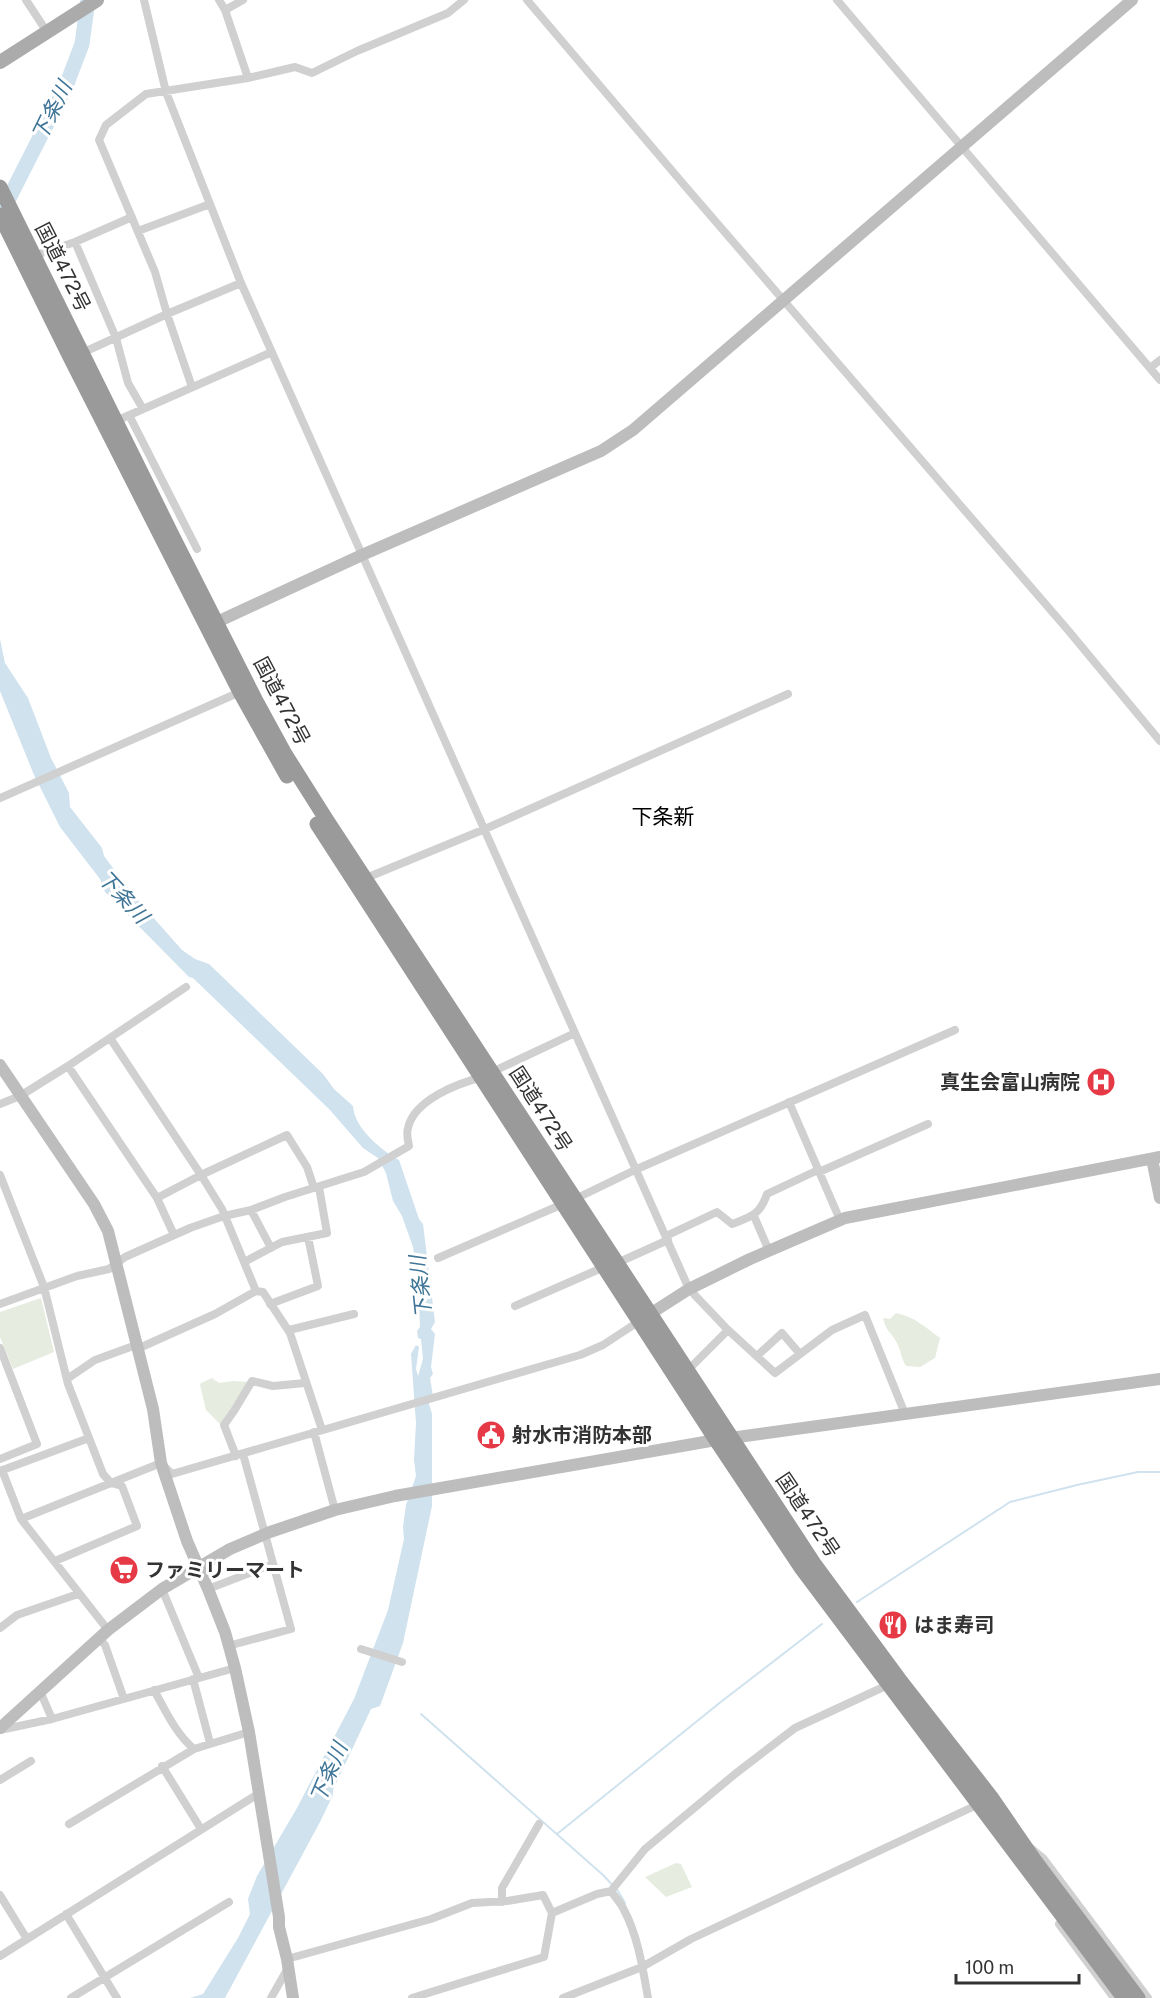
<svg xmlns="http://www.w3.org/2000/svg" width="1160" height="1998" font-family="'Public Sans','Noto Sans JP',sans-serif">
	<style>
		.green { fill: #e6ecdf }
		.water { fill: #cfe2ee }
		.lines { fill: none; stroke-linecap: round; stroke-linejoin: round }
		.stream { stroke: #cfe2ee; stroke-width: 2 }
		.river { stroke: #cfe2ee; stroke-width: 15 }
		.street { stroke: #d0d0d0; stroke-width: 8 }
		.secondary { stroke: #bdbdbd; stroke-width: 12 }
		.primary { stroke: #ababab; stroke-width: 14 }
		.highway { stroke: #9a9a9a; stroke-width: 15 }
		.labels { text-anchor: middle; stroke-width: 6; stroke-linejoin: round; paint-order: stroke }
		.street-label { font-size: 20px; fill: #333; stroke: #fff }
		.poi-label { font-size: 20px; font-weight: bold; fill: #333; stroke: #fff; text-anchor: start }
		.water-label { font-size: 21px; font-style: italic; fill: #3f7597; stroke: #fff }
		.neighbourhood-label { font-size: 21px; fill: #000; stroke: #fff }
	</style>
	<rect width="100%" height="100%" fill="#fff"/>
	<!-- green -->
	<path class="green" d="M 41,1298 L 54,1352 L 13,1369 L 0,1337 L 0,1312 Z
		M 896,1313 C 915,1317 925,1327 940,1338 L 935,1358 L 920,1367 L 906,1366 C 901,1358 901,1351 897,1343 C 891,1331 887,1334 883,1318 L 890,1319 Z
		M 212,1378 L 219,1383 L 233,1381 L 249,1382 L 221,1425 L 206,1410 L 200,1385 L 201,1383 Z
		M 676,1863 L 681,1864 L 692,1887 L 666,1897 L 645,1877 Z"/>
	<!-- water -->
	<path class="water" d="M 0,639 L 5,663 L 28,698 L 51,758 L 69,793 L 70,807 L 102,848 L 104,856 L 135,897 L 182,950 L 195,959 L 209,964 L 323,1074 L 334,1089 L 353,1106 C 354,1128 381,1150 399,1160 L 419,1219 L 423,1224 L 435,1322 L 431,1329 L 435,1334 L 431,1367 L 433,1374 L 430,1378 L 433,1396 L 429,1404 L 432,1414 L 432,1506 L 403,1643 L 380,1706 L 371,1709 L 333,1790 L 333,1795 L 320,1822 L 225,1998 L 190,1998 L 203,1994 L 238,1938 L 250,1914 L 248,1899 L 257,1876 L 297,1808 L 354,1699 L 388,1610 L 404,1539 L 403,1527 L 406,1505 L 416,1476 L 414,1460 L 416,1423 L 411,1354 L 416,1345 L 419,1347 L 416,1369 L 418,1376 L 423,1359 L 421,1339 L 418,1338 L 417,1331 L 420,1327 L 418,1284 L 413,1247 L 402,1216 L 393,1201 L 386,1173 L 378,1158 L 363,1148 L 330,1110 L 193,978 L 189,977 L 105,892 L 100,879 L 60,827 L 34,775 L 0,691 Z"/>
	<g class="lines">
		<!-- stream -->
		<path class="stream" d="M 857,1602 L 1010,1502 L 1077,1485 L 1138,1472 L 1160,1472
			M 421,1714 L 603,1875 L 618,1891 L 625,1903
			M 557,1834 L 722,1701 L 822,1624"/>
		<!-- river -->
		<path class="river" d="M 2,212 L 66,86 L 82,44 L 88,0"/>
		<!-- street -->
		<path class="street" d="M 26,0 L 47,32
			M 144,0 L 166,92 L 241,283 L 689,1289 L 727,1329 L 775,1373 L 832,1330 L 865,1315 L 905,1414
			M 219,0 L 225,10 L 248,78
			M 527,0 L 685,186 L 1067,629 L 1160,741
			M 837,0 L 1160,380
			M 225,10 L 243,0
			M 138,231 L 210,204
			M 75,242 L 116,338 L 128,383 L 143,409
			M 33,256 L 75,242 L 132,217
			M 82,353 L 167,314 L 241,283
			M 1150,368 L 1160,360
			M 192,387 L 167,314 L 155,272 L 99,140 L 106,125 L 146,94 L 248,78 L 295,67 L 312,73 L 357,51 L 448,13 L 464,0
			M 129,415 L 197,549
			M 116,421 L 272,352
			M 0,798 L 240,692
			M 366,878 L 485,829 L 788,694
			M 110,1038 L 201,1175 L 222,1209 L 256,1291 L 263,1292 L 290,1333 L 322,1430
			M 68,1066 L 157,1198 L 174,1235
			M 492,1072 L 575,1033
			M 789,1102 L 840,1220
			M 0,1104 L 20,1096 L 68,1066 L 186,987
			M 819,1172 L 928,1124
			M 0,1175 L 44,1287 L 68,1384 L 103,1474 L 111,1483 L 122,1486 L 137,1526 L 55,1561
			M 157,1198 L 201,1175 L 287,1135 L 307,1167 L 314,1188
			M 575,1199 L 637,1169 L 955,1030
			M 251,1210 L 271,1248
			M 754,1216 L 769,1251
			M 666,1236 L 717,1212 L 732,1224 C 751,1217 760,1215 767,1194 L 818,1170
			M 438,1258 L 563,1204
			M 244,1262 L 282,1242 L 327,1233 L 319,1187
			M 617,1263 L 668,1240
			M 0,1304 L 77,1276 L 109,1269 L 125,1257 L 190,1228 L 224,1216 L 251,1210 L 285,1197 L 364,1172 L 409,1146 C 408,1141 406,1133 408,1128 C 414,1100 458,1083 483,1077
			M 270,1304 L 318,1286 L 308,1237
			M 515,1306 L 604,1267
			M 289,1330 L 354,1314
			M 0,1348 L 37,1444 L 0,1459
			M 137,1349 L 215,1314 L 256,1291
			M 757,1356 L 782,1333 L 800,1354
			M 687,1371 L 728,1330
			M 67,1379 L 95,1360 L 136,1345
			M 314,1432 L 335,1510
			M 236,1456 L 224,1425 L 234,1411 L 252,1381 L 273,1386 L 305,1383
			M 2,1470 L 21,1519 L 108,1630
			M 0,1471 L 89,1438
			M 21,1519 L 161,1463 L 172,1474 L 580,1355 L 603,1345 L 641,1320
			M 162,1589 L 199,1678
			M 208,1589 L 273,1564
			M 0,1628 L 17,1615 L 78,1594
			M 99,1638 L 105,1645 L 124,1699
			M 228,1646 L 291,1629 L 243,1454
			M 361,1649 L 402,1662
			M 193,1679 L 210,1743
			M 154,1690 C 165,1710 176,1734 194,1749
			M 40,1691 L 52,1719
			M 0,1730 L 52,1719 L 235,1668
			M 162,1766 L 201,1829
			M 0,1780 L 31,1761
			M 69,1824 L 194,1749 L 249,1732
			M 1032,1849 L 1043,1858 L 1148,1998
			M 611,1891 C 615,1897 621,1903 624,1910 C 638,1936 643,1970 648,1998
			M 0,1895 L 27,1939
			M 502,1902 L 502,1888 L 539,1824
			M 552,1913 L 597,1894 L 611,1891 L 645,1849 L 735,1774 L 795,1728 L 890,1684
			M 66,1914 L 117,1998
			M 1059,1924 L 1114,1998
			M 0,1956 L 258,1794
			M 287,1959 L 431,1919 L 472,1903 L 507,1901 L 543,1895 L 552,1913 L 544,1957 L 412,1998
			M 71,1998 L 229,1902
			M 271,1998 L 288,1968
			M 563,1998 L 642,1967 L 691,1939 L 979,1804"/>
		<!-- secondary -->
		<path class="secondary" d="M 217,622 L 362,555 L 601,451 L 633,430 L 1132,0
			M 0,1065 L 94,1204 L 108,1231 L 153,1409 L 161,1463 L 187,1541 L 208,1589 L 225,1632 L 235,1668 L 249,1732 L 279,1917 L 279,1927 L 287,1959 L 293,1998
			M 1152,1159 L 1160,1198
			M 650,1314 L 689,1289 L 750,1259 L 845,1218 L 1160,1157
			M 0,1728 L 108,1630 L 162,1589 L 230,1549 L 270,1532 L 335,1510 L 395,1496 L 716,1440 L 1160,1379"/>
		<!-- primary -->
		<path class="primary" d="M 0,62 L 97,0"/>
		<!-- highway -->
		<path class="highway" d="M 0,187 L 172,535 L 255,699 L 285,754 L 326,819 L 815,1565 L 899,1679 L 991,1797 L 1035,1861 L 1138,1998
			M 0,215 L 70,357 L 240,692 L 287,776
			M 317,824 L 716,1440 L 802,1569 L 1124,1998"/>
	</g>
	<!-- icons -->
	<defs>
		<g id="hospital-disc" transform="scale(1.5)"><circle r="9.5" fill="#e63946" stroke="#fff"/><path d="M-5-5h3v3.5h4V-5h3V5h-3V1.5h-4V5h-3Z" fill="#fff"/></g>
		<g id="civic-disc" transform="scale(1.5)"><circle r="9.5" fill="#e63946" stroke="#fff"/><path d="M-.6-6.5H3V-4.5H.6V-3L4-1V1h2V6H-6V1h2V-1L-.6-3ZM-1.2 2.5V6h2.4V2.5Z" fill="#fff"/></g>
		<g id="supermarket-disc" transform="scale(1.5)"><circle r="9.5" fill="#e63946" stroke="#fff"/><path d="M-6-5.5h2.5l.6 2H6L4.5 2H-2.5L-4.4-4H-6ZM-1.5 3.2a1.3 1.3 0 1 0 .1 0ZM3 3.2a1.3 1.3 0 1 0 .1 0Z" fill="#fff"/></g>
		<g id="restaurant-disc" transform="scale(1.5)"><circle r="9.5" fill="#e63946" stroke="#fff"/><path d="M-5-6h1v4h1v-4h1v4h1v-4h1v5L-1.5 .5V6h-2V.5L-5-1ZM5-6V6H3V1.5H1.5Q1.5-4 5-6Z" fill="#fff"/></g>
	</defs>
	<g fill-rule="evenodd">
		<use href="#hospital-disc" x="1101" y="1082"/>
		<use href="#civic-disc" x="491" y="1435"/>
		<use href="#supermarket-disc" x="124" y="1570"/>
		<use href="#restaurant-disc" x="893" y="1625"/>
	</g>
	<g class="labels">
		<!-- street labels -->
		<g class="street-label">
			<text transform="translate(63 267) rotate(63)" y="7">国道472号</text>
			<text transform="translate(282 701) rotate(62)" y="7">国道472号</text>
			<text transform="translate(541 1109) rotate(57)" y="7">国道472号</text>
			<text transform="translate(808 1515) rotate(56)" y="7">国道472号</text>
		</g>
		<!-- poi labels -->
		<g class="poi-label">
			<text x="1080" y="1089" text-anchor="end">真生会富山病院</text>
			<text x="512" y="1442">射水市消防本部</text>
			<text x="145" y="1577">ファミリーマート</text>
			<text x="914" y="1632">はま寿司</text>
		</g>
		<!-- water labels -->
		<g class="water-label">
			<text transform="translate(52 111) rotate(-64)" y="7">下条川</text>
			<text transform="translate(123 897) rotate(47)" y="7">下条川</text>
			<text transform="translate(421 1287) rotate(-96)" y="7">下条川</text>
			<text transform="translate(329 1773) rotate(-67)" y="7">下条川</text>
		</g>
		<!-- neighbourhood labels -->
		<g class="neighbourhood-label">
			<text x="663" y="824">下条新</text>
		</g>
	</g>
	<!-- scale -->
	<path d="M956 1974v9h123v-9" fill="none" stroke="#333333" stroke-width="3"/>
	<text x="965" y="1974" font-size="18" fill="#333333" stroke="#ffffff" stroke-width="4.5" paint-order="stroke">100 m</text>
</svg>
